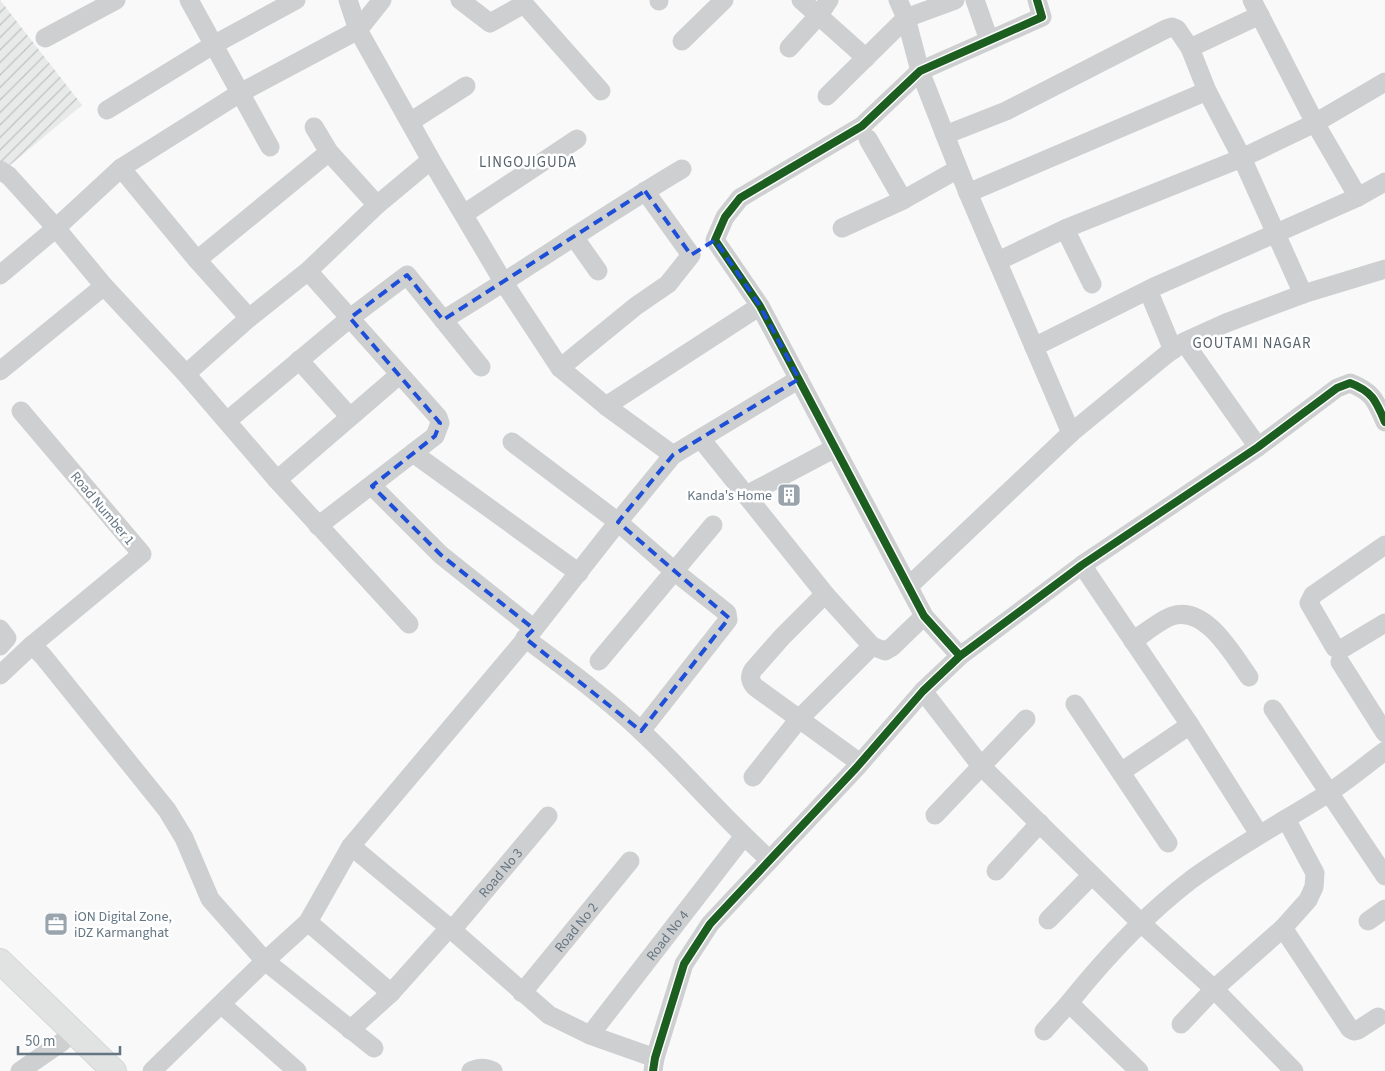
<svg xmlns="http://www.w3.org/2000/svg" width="1385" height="1071" font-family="'Source Sans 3',sans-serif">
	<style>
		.industrial { fill: url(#industrial-furrows) }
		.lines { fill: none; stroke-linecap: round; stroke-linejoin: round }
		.major-casing { stroke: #d5d6d7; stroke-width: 26 }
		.minor { stroke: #cecfd0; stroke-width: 19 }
		.major { stroke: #e1e2e2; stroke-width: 24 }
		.cycleway-casing { stroke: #fff; stroke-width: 11 }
		.cycleway { stroke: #1b5e20; stroke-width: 8 }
		.marked { fill: none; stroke: #1d4ed8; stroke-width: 4; stroke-dasharray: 10 6; stroke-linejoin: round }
		.labels { text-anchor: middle; stroke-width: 5; stroke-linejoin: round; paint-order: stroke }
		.poi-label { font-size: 14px; fill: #657683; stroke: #fff; text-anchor: end }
		.street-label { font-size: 14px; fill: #657683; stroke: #fff }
		.neighbourhood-label { font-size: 15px; letter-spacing: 1px; fill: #57646e; stroke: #fff }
	</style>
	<defs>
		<pattern id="industrial-furrows" width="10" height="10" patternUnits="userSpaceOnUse" patternTransform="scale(1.25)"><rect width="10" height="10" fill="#e8e9e9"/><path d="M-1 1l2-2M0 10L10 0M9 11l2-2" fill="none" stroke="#c0c1c2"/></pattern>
	</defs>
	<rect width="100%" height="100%" fill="#f9f9f9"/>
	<!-- industrial -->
	<path class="industrial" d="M 0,0 L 82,105 L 9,166 L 0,163 Z"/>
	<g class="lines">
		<!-- major casing -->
		<g class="major-casing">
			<path id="major" d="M 0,961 L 114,1071"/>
		</g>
		<!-- minor -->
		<g class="minor">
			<path d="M 189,0 L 270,147"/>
			<path d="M 348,0 L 358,30 L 431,160 L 504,283 L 560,368 L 606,406 L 673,455 L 799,379"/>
			<path d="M 460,0 L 490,23 L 524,4 L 601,91"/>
			<path d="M 801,0 L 866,58"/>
			<path d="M 898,0 L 906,18 L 920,71 L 945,135 L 968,193 L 1071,433"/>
			<path d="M 975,0 L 989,40"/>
			<path d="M 1252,0 L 1315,123 L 1358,197"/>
			<path d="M 659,1 L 659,0"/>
			<path d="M 45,38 L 116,0"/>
			<path d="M 682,41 L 724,0"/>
			<path d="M 789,48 L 819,15 L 829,0"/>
			<path d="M 1190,48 L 1260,15"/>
			<path d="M 827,96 L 906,18 L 955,0"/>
			<path d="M 107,110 L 213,45 L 296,0"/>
			<path d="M 410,122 L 466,86"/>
			<path d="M 314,127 L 329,152 L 377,205"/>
			<path d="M 945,135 L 1006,111 L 1166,29 L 1172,27 L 1177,29 L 1190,48 L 1207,91 L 1242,158 L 1303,294"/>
			<path d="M 868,139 L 903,200"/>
			<path d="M 121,168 L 197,260 L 249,318"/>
			<path d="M 0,170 L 9,176 L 56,228 L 121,168 L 240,93 L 358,30 L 382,0"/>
			<path d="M 968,193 L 1207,91"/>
			<path d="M 464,214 L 577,139"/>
			<path d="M 842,228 L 903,200 L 958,169"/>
			<path d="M 1065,229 L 1092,284"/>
			<path d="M 574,237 L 598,271"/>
			<path d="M 197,260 L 329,152"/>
			<path d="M 998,261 L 1067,228 L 1242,158 L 1315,123 L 1385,82"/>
			<path d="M 308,271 L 438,417 L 440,423 L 435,436 L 318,526"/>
			<path d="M 0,275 L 56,228 L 104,286 L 186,374 L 277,480 L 409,624"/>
			<path d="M 1148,290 L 1173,350"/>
			<path d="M 443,320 C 524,271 601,217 682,169"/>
			<path d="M 1184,342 L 1258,447"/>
			<path d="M 1034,347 L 1154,287 L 1358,197 L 1385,182"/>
			<path d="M 299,360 L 350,417"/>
			<path d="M 560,368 L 636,306 L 668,284 L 691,255 L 645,191"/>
			<path d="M 0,371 L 104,286"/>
			<path d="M 186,374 L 249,318 L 308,271 L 377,205 L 431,160"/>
			<path d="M 606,406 L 760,306"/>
			<path d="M 227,421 L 350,318 L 407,275 L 481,367"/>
			<path d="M 701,439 L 825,594 L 872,646 L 885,651 L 892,647 L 924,616"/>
			<path d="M 512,442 L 618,522 L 674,571 L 727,613 L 728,620 L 641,731"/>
			<path d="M 413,453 L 579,573"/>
			<path d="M 277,480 L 399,375"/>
			<path d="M 372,486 L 441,555 L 534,629"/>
			<path d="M 754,491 L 835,448"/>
			<path d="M 1385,545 L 1313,595 L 1309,603 L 1335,648 L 1340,650 L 1385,623"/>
			<path d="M 1082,565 L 1190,725 L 1259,834"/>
			<path d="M 909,586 L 1071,433 L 1167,354 L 1184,342 L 1226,323 L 1303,294 L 1385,269"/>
			<path d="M 825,594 L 782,637 L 753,670 C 749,677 750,681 755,687 L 860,763"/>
			<path d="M 0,629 L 7,638 L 0,646"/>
			<path d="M 525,638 C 565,668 605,697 641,731 C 685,772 724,819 770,860"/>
			<path d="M 1133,641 C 1143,634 1162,619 1172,616 C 1206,605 1233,655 1249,677"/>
			<path d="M 32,645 L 43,656 L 167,810 L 184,838 L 210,899 L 265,961 L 374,1048"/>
			<path d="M 960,656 L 924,616 L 760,306 L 715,240 L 725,217 L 740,198 L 862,126 L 920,71 L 1042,17 L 1037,0"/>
			<path d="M 599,661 L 713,525"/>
			<path d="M 1340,662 L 1385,733"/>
			<path d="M 0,675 L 32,645 L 142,554 L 21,411"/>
			<path d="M 923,691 L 981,766 L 1141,923 L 1214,989 L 1294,1071"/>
			<path d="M 1075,704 L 1168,843"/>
			<path d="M 1273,709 L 1385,876"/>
			<path d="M 1121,772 L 1190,725"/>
			<path d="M 753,777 L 799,719 L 872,646"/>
			<path d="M 935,815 L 1026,719"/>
			<path d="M 351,846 L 452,930 L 549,1015 L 590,1035 L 655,1058"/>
			<path d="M 996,871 L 1040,823"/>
			<path d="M 1048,920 L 1092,875"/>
			<path d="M 1368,921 L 1385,909"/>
			<path d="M 308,922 L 391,993"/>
			<path d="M 1283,928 L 1308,900 L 1314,887 L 1315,873 L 1286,819"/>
			<path id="s1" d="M 452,930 L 548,816"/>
			<path id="s2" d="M 522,993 L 630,861"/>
			<path d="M 222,1005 L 297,1071"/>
			<path d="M 1181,1024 L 1214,989 L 1283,928 L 1350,1029 L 1354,1031 L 1358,1030 L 1378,1017"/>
			<path d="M 350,1030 L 391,993 L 449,928"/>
			<path d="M 1044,1031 L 1069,1003"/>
			<path id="s3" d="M 590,1035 L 744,836"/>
			<path d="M 20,1071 L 62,1042"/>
			<path d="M 152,1071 L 265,961 L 308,922 L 351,846 L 534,629 L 618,522 L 673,455"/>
			<path d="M 471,1071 C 479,1067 485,1067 493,1071"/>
			<path d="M 653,1071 L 655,1058 L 684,964 L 710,924 L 857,767 L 923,691 L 960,656 L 1082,565 L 1258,447 L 1337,388 L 1350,383 C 1372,391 1376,401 1385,422"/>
			<path d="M 1139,1071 L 1069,1003 C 1105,958 1146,914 1192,879 C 1235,848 1282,822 1327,794 C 1347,781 1366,765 1385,751"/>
		</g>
		<!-- major -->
		<use href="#major" class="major"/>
		<!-- cycleway casing -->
		<g class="cycleway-casing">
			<path id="cycleway" d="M 960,656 L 924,616 L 760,306 L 715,240 L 725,217 L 740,198 L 862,126 L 920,71 L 1042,17 L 1037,0
				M 653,1071 L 655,1058 L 684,964 L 710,924 L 857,767 L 923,691 L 960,656 L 1082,565 L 1258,447 L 1337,388 L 1350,383 C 1372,391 1376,401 1385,422"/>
		</g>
		<!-- cycleway -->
		<use href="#cycleway" class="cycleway"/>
	</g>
	<!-- marked area -->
	<path class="marked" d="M 645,191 L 691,255 L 715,240 L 760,306 L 799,379 L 673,455 L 618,522 L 729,618 L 641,731 L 525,638 L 534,629 L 441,555 L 372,486 L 435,436 L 440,423 L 350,318 L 407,275 L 443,320 Z"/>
	<!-- icons -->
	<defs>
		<g id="building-square" transform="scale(1.25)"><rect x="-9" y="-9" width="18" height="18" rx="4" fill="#99a4ac" stroke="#fff"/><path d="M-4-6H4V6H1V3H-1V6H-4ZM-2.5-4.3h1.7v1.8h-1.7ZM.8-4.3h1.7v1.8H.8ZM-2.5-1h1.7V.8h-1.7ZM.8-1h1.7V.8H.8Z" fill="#fff"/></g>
		<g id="office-square" transform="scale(1.25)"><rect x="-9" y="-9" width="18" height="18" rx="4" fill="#99a4ac" stroke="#fff"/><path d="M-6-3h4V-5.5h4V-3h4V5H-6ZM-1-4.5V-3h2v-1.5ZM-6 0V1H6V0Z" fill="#fff"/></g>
	</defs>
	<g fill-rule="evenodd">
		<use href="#building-square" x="789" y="495"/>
		<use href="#office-square" x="56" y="924"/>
	</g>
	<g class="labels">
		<!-- poi labels -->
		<g class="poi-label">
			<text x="772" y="500">Kanda's Home</text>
			<text x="74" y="921" text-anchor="start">iON Digital Zone,<tspan x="74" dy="16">iDZ Karmanghat</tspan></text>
		</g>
		<!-- street labels -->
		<g class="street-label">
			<text transform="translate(103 508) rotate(50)" y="5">Road Number 1</text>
			<text dy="5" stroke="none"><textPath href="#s1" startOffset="75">Road No 3</textPath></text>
			<text dy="5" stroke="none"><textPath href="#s2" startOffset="85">Road No 2</textPath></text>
			<text dy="5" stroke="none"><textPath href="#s3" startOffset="126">Road No 4</textPath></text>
		</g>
		<!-- neighbourhood labels -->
		<g class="neighbourhood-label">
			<text x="528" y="167">LINGOJIGUDA</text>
			<text x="1252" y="348">GOUTAMI NAGAR</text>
		</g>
	</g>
	<!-- scale -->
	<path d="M18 1046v8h102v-8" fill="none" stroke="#657683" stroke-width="2.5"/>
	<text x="25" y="1046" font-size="15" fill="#657683" stroke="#ffffff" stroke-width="4" paint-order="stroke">50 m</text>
</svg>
